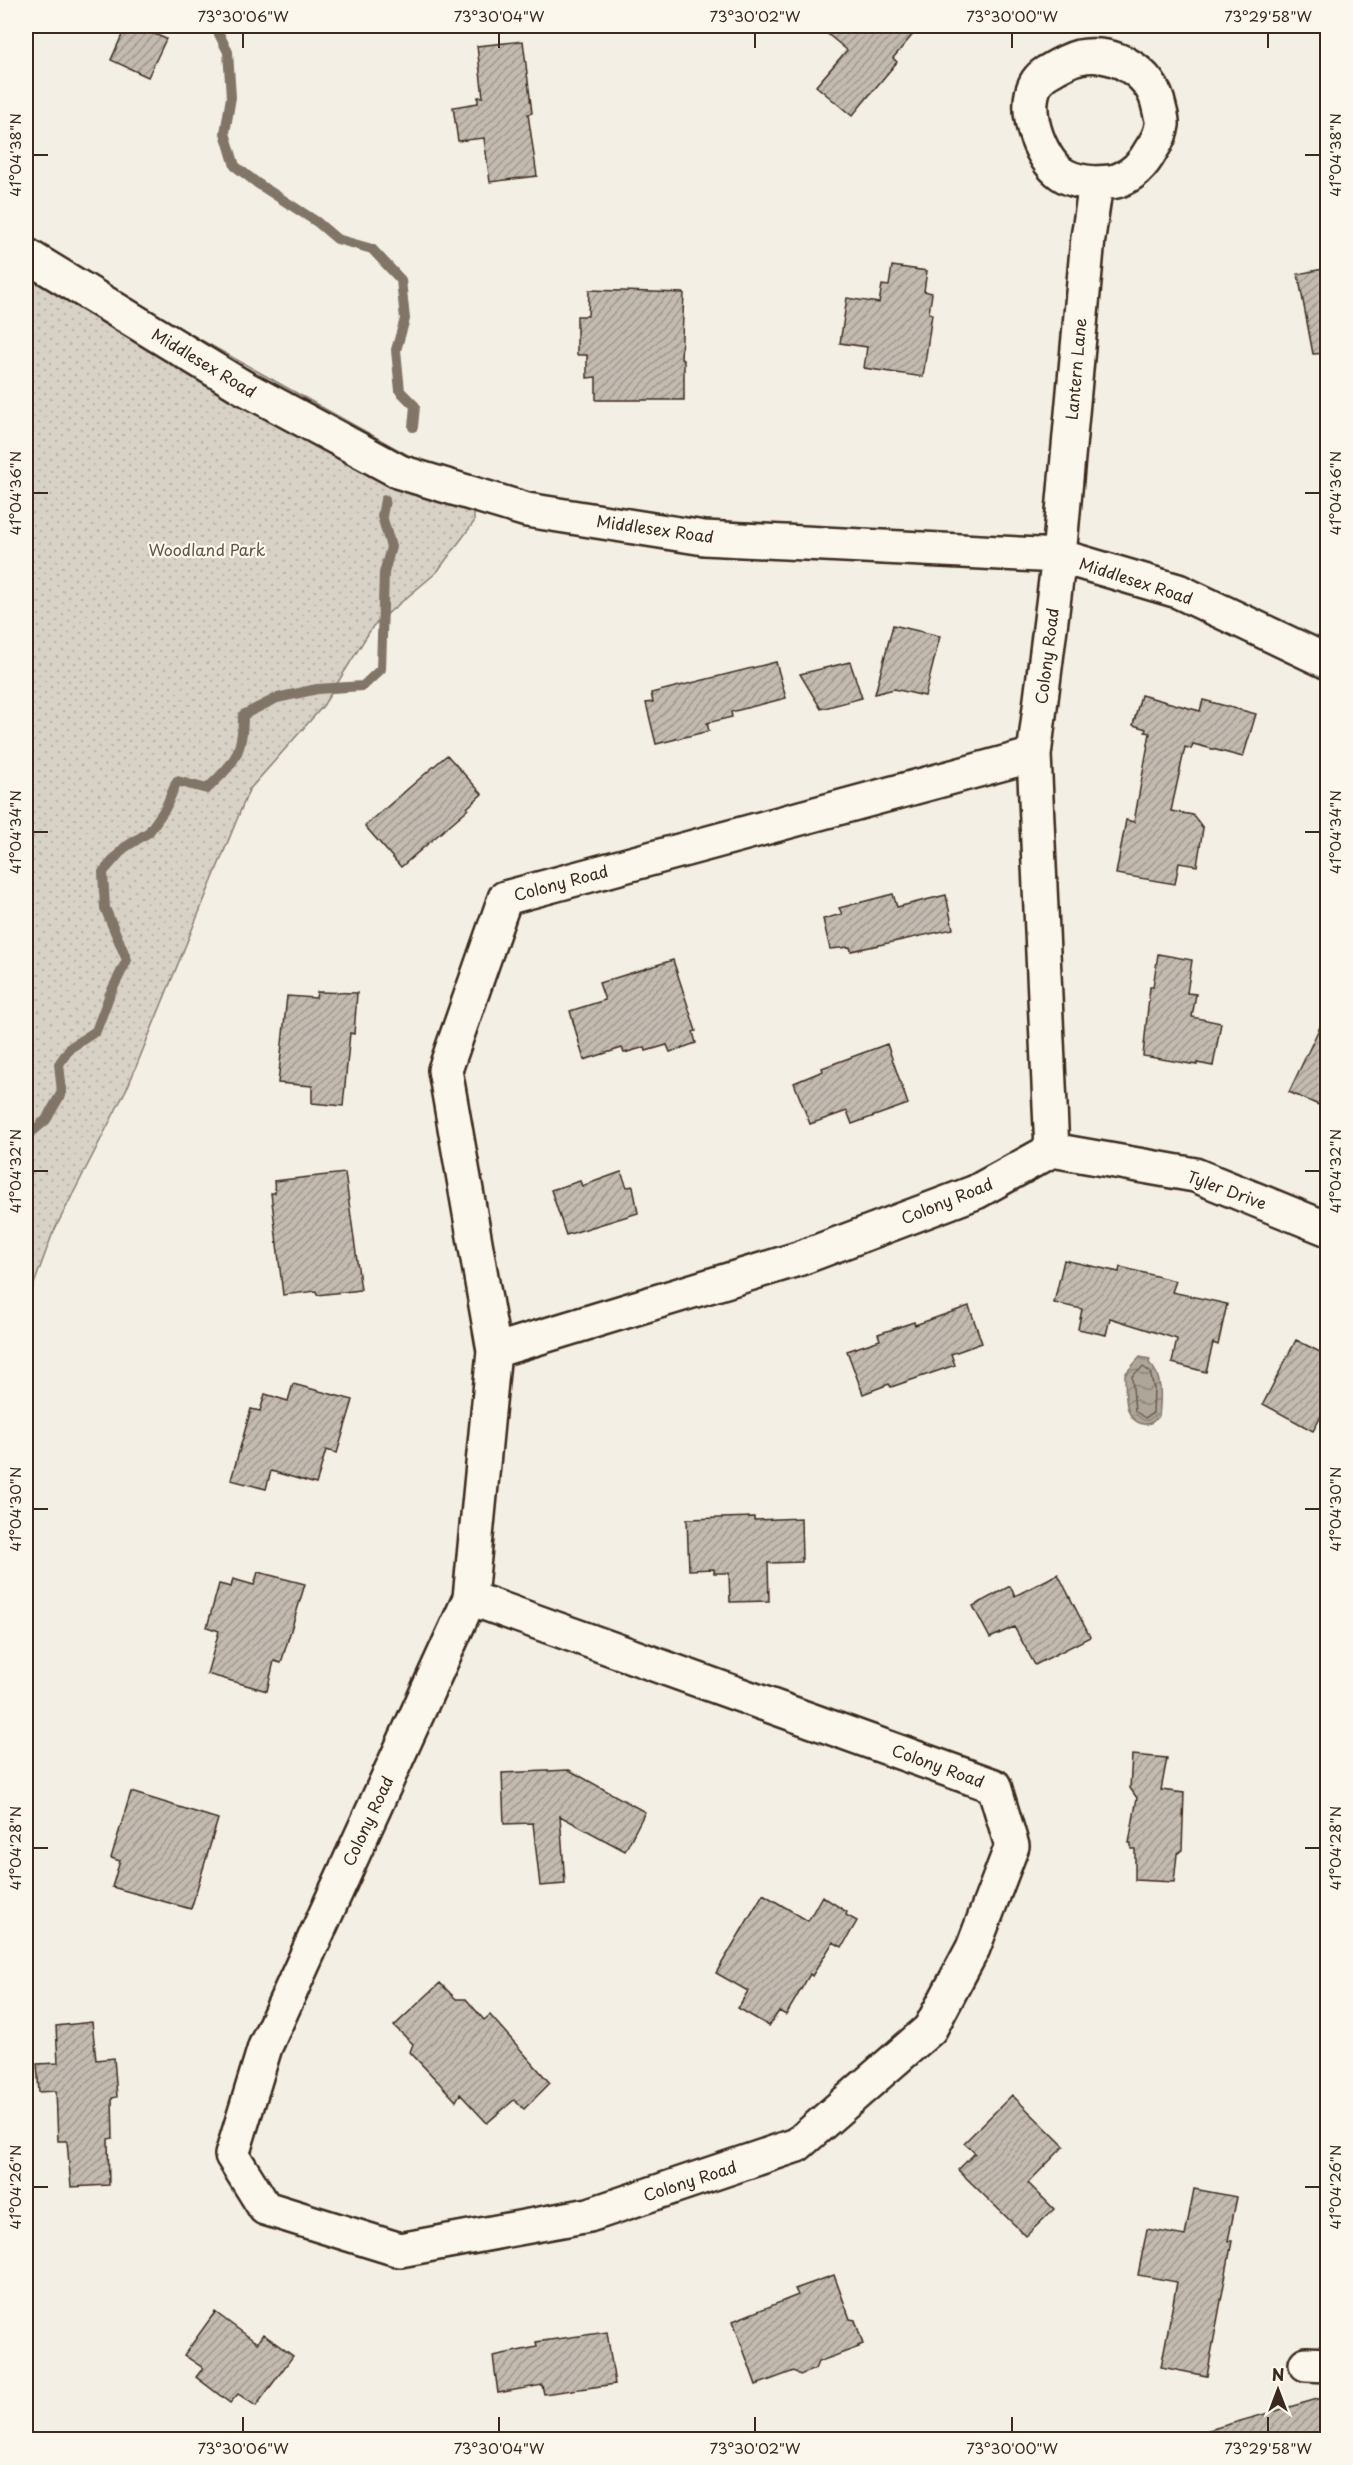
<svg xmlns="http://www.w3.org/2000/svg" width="1353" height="2465" font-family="'Playpen Sans',sans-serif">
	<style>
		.park { fill: url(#park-dots); stroke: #8a7e72; stroke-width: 1.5 }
		.water { fill: url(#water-waves); stroke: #817468; stroke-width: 1.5 }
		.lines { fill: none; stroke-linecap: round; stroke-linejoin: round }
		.shore { stroke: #695c50; stroke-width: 1.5 }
		.stream { stroke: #817468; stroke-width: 10 }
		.building { fill: url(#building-hatch); stroke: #3b2a1e; stroke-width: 1.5 }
		.minor-casing { stroke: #3b2a1e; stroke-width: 38 }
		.minor { stroke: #fbf7ec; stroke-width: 33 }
		.ticks { fill: none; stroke: #3b2a1e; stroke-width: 2 }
		.labels { text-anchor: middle; stroke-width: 4.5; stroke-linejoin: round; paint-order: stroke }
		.street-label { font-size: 16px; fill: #3b2a1e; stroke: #fbf7ec }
		.park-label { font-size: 16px; fill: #625448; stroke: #fbf7ec }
		.neatline { fill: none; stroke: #3b2a1e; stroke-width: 2 }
		.ticks-label { font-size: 15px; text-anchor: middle; fill: #3b2a1e }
	</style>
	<defs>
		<pattern id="park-dots" width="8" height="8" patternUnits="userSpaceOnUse" patternTransform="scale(1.5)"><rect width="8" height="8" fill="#d8d1c6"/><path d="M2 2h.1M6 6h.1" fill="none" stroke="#bab4aa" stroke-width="1.8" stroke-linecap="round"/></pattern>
		<pattern id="water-waves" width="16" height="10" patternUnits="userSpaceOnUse" patternTransform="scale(1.5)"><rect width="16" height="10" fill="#afa69a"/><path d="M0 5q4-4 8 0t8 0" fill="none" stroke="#90877d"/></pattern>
		<pattern id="building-hatch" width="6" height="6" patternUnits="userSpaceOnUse" patternTransform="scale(1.5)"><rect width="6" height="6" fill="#c3bbb0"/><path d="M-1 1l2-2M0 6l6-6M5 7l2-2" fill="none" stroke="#a0988f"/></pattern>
	</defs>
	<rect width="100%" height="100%" fill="#f3efe4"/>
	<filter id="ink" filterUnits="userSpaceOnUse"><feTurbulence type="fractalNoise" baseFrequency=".0167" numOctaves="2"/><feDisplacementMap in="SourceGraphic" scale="12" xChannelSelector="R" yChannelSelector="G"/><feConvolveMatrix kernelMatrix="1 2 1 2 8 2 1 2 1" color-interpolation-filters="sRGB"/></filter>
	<g filter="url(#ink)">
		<!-- park -->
		<path class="park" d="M 26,242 L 474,492 L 474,522 L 437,572 L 373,626 L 323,706 L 249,790 L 129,1084 L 52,1235 L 26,1306 Z"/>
		<!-- water -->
		<path class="water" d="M 1140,1357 L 1150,1359 L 1149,1363 C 1163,1375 1161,1399 1159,1416 C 1154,1421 1150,1425 1143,1424 C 1122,1420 1126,1389 1125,1374 Z"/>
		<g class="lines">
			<!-- shore -->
			<path class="shore" d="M 1143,1367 L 1150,1372 L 1154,1389 L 1153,1413 L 1145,1418 L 1135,1411 L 1132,1376 Z"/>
			<!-- stream -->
			<path class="stream" d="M 215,26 L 228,52 L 231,97 L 225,133 L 235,166 L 257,183 L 317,222 L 337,239 L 372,249 L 401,280 L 405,319 L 396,350 L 400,391 L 415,406 L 413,427
				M 26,1137 L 46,1120 L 62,1092 L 59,1064 L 70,1048 L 96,1031 L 110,994 L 127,960 L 105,908 L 103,872 L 124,848 L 149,832 L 165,809 L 177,781 L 207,789 C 234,763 243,754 243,715 L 277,698 L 317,689 L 363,686 L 381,669 L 384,573 L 391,547 L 382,516 L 385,500"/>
		</g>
		<!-- building -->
		<path class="building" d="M 126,26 L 136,26 L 166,39 L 148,77 L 111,60 Z
			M 818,26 L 920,26 L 893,58 L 897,62 L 852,116 L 816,86 L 847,50 Z
			M 523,41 L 532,113 L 528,114 L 537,176 L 490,182 L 484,138 L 458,141 L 453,107 L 478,103 L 478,97 L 483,97 L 477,46 Z
			M 892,266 L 927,271 L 924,291 L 932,293 L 929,313 L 932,314 L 923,377 L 864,368 L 867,347 L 840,343 L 847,298 L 879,303 L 882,285 L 889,286 Z
			M 1328,268 L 1328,353 L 1313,354 L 1298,274 Z
			M 589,290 L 684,293 L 681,359 L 684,360 L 684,400 L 596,400 L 596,377 L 587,378 L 587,355 L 577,355 L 577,316 L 588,316 Z
			M 893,625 L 940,636 L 925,696 L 894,689 L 875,694 Z
			M 776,662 L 786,698 L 731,712 L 732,717 L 707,723 L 709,731 L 656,744 L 646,703 L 653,702 L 651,693 Z
			M 850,662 L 862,698 L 821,709 L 800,674 Z
			M 1141,695 L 1200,711 L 1203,700 L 1256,714 L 1243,757 L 1193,744 L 1191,749 L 1185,747 L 1171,811 L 1193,815 L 1203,828 L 1197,866 L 1179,863 L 1175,884 L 1116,874 L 1126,820 L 1134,822 L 1150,733 L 1145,732 L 1146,729 L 1133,725 Z
			M 447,755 L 482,794 L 467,808 L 468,809 L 401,867 L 365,826 Z
			M 893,894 L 897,907 L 946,895 L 953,929 L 851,951 L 850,947 L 830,949 L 823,919 L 842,914 L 839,908 Z
			M 1158,954 L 1192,960 L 1187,993 L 1196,994 L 1192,1017 L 1221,1023 L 1213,1066 L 1197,1063 L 1197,1065 L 1143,1056 L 1150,987 L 1153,987 Z
			M 673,960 L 696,1031 L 693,1032 L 696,1043 L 670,1052 L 667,1045 L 646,1051 L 645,1047 L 624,1053 L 622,1048 L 584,1060 L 570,1011 L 605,1000 L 599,983 Z
			M 317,992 L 357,993 L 354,1034 L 350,1033 L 343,1106 L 312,1103 L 312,1086 L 278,1083 L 287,996 L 316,998 Z
			M 1328,1010 L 1328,1109 L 1289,1092 Z
			M 887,1044 L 908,1104 L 852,1124 L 847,1111 L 810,1124 L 794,1083 L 823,1071 L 822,1068 Z
			M 621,1172 L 627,1187 L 633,1186 L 638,1213 L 566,1235 L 551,1190 L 580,1181 L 582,1186 Z
			M 345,1173 L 361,1290 L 317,1295 L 316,1291 L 283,1295 L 271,1193 L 275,1193 L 274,1181 Z
			M 1064,1260 L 1119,1272 L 1120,1267 L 1176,1281 L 1172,1292 L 1227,1304 L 1218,1345 L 1213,1343 L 1206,1372 L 1172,1363 L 1177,1339 L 1110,1318 L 1106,1335 L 1078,1329 L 1082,1309 L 1054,1303 Z
			M 969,1306 L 982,1343 L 951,1354 L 955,1365 L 891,1387 L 889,1384 L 863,1394 L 847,1351 L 880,1340 L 878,1334 L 914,1322 L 915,1325 Z
			M 1296,1340 L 1328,1356 L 1328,1404 L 1313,1431 L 1263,1404 Z
			M 293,1384 L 353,1400 L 337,1453 L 326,1450 L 316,1484 L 271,1471 L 266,1489 L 231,1480 L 251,1409 L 260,1411 L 265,1394 L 288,1401 Z
			M 754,1517 L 754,1520 L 801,1518 L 802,1562 L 768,1563 L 769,1601 L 730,1602 L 729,1573 L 714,1573 L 714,1569 L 689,1570 L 687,1519 Z
			M 258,1572 L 305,1584 L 281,1663 L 274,1661 L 267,1691 L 207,1674 L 219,1631 L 207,1627 L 219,1584 L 231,1587 L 233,1579 L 254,1585 Z
			M 1058,1574 L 1090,1637 L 1035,1665 L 1014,1627 L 990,1638 L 973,1606 L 1010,1586 L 1015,1596 Z
			M 1132,1755 L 1167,1758 L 1161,1790 L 1184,1793 L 1182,1850 L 1177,1854 L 1174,1882 L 1135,1880 L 1135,1849 L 1131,1849 L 1131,1843 L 1129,1843 L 1137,1798 L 1130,1788 Z
			M 569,1770 L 645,1812 L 625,1851 L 560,1816 L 565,1884 L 540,1886 L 533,1823 L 504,1824 L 502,1773 Z
			M 131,1792 L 218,1819 L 191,1909 L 112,1887 L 120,1861 L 111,1858 Z
			M 763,1894 L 808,1921 L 822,1896 L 847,1912 L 846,1915 L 857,1921 L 842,1947 L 833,1942 L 812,1976 L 810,1974 L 786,2015 L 779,2011 L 769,2026 L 738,2008 L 748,1991 L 716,1973 Z
			M 440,1983 L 456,1999 L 466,1999 L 484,2020 L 490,2015 L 550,2083 L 524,2109 L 514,2100 L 487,2123 L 460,2094 L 456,2101 L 410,2052 L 413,2044 L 394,2026 Z
			M 92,2022 L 96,2060 L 114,2058 L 117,2097 L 112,2098 L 113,2138 L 108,2139 L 109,2185 L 71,2187 L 67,2141 L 58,2141 L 56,2091 L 39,2092 L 37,2064 L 58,2063 L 56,2026 Z
			M 1012,2095 L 1064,2146 L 1028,2183 L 1054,2209 L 1026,2236 L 958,2170 L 975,2153 L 964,2143 Z
			M 1194,2189 L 1237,2197 L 1228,2241 L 1232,2241 L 1207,2376 L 1161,2367 L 1177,2282 L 1138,2275 L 1147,2229 L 1185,2236 Z
			M 834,2275 L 850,2319 L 855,2320 L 863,2344 L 858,2346 L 859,2347 L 818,2362 L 815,2369 L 800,2375 L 794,2371 L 756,2385 L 733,2321 L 798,2295 L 795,2289 Z
			M 215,2312 L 257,2343 L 263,2334 L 293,2356 L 256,2406 L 238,2394 L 230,2403 L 196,2377 L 203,2368 L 184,2355 Z
			M 607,2332 L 615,2384 L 544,2394 L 542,2385 L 498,2393 L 493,2356 L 537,2347 L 536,2342 Z
			M 1328,2396 L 1328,2439 L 1206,2439 L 1205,2431 Z"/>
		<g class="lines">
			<!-- minor casing -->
			<g class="minor-casing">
				<path id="minor" d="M 26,255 L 241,386 L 400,472 L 527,510 L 704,538 L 1059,556 L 1178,591 L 1328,662
					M 1052,1150 L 1034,755 L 1059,556 L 1088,238 L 1096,183 C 1082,182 1068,180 1058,171 C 1036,152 1016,92 1046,73 C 1056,67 1067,60 1079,57 C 1113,50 1152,71 1159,107 C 1160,112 1163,120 1162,125 C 1161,133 1156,143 1151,150 C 1144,163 1133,175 1119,180 C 1112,183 1103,182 1096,183
					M 1052,1150 L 1195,1175 L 1328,1229
					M 494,1351 L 798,1259 L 976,1192 L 1052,1150
					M 470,1598 L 994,1786 L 1012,1846 L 973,1948 L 930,2029 L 797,2145 L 589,2215 L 400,2250 L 265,2208 L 232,2155 L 265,2047 Z
					M 470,1598 L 494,1351 L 445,1070 L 505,898 L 1034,755
					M 1306,2364 L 1328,2365"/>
			</g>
			<!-- minor -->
			<use href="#minor" class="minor"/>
		</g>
	</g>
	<!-- ticks -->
	<path class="ticks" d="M 243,33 L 243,48M 499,33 L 499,48M 755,33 L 755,48M 1012,33 L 1012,48M 1268,33 L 1268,48M 33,155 L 48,155M 1305,155 L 1320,155M 33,493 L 48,493M 1305,493 L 1320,493M 33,832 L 48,832M 1305,832 L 1320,832M 33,1171 L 48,1171M 1305,1171 L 1320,1171M 33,1509 L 48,1509M 1305,1509 L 1320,1509M 33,1848 L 48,1848M 1305,1848 L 1320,1848M 33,2187 L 48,2187M 1305,2187 L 1320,2187M 243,2417 L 243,2432M 499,2417 L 499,2432M 755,2417 L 755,2432M 1012,2417 L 1012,2432M 1268,2417 L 1268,2432"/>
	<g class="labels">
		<!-- street labels -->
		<g class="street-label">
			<text transform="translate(204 363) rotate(31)" y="6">Middlesex Road</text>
			<text transform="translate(1076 369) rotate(-85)" y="6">Lantern Lane</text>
			<text transform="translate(655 529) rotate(8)" y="6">Middlesex Road</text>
			<text transform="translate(1136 581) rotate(18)" y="6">Middlesex Road</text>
			<text transform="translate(1047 656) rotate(-83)" y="6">Colony Road</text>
			<text transform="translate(561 883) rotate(-15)" y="6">Colony Road</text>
			<text transform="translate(1227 1190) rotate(20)" y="6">Tyler Drive</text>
			<text transform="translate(947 1201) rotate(-22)" y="6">Colony Road</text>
			<text transform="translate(938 1766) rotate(20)" y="6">Colony Road</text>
			<text transform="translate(368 1821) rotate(-65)" y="6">Colony Road</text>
			<text transform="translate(690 2181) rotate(-18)" y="6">Colony Road</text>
		</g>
		<!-- park labels -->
		<g class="park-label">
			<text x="207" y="556">Woodland Park</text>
		</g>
	</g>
	<!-- margin -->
	<rect width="1353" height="2465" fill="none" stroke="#fbf7ec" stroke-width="66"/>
	<!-- north arrow -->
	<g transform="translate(1278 2390)" stroke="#fbf7ec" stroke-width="4.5" paint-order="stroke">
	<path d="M0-4.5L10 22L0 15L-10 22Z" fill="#3b2a1e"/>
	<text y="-9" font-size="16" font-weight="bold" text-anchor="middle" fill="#3b2a1e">N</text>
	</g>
	<rect x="33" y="33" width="1287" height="2399" class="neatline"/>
	<g class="ticks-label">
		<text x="243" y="22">73°30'06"W</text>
		<text x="499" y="22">73°30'04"W</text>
		<text x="755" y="22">73°30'02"W</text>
		<text x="1012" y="22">73°30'00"W</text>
		<text x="1268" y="22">73°29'58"W</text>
		<text transform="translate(16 155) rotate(-90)" y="5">41°04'38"N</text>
		<text transform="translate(1336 155) rotate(-90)" y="5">41°04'38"N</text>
		<text transform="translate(16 493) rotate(-90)" y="5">41°04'36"N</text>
		<text transform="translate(1336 493) rotate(-90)" y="5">41°04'36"N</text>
		<text transform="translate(16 832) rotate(-90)" y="5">41°04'34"N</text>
		<text transform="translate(1336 832) rotate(-90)" y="5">41°04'34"N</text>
		<text transform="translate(16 1171) rotate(-90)" y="5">41°04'32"N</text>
		<text transform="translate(1336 1171) rotate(-90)" y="5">41°04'32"N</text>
		<text transform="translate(16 1509) rotate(-90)" y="5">41°04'30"N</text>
		<text transform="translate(1336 1509) rotate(-90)" y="5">41°04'30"N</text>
		<text transform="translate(16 1848) rotate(-90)" y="5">41°04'28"N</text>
		<text transform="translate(1336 1848) rotate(-90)" y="5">41°04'28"N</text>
		<text transform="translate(16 2187) rotate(-90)" y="5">41°04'26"N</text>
		<text transform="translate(1336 2187) rotate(-90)" y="5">41°04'26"N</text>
		<text x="243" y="2454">73°30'06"W</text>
		<text x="499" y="2454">73°30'04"W</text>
		<text x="755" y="2454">73°30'02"W</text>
		<text x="1012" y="2454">73°30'00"W</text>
		<text x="1268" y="2454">73°29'58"W</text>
	</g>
</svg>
